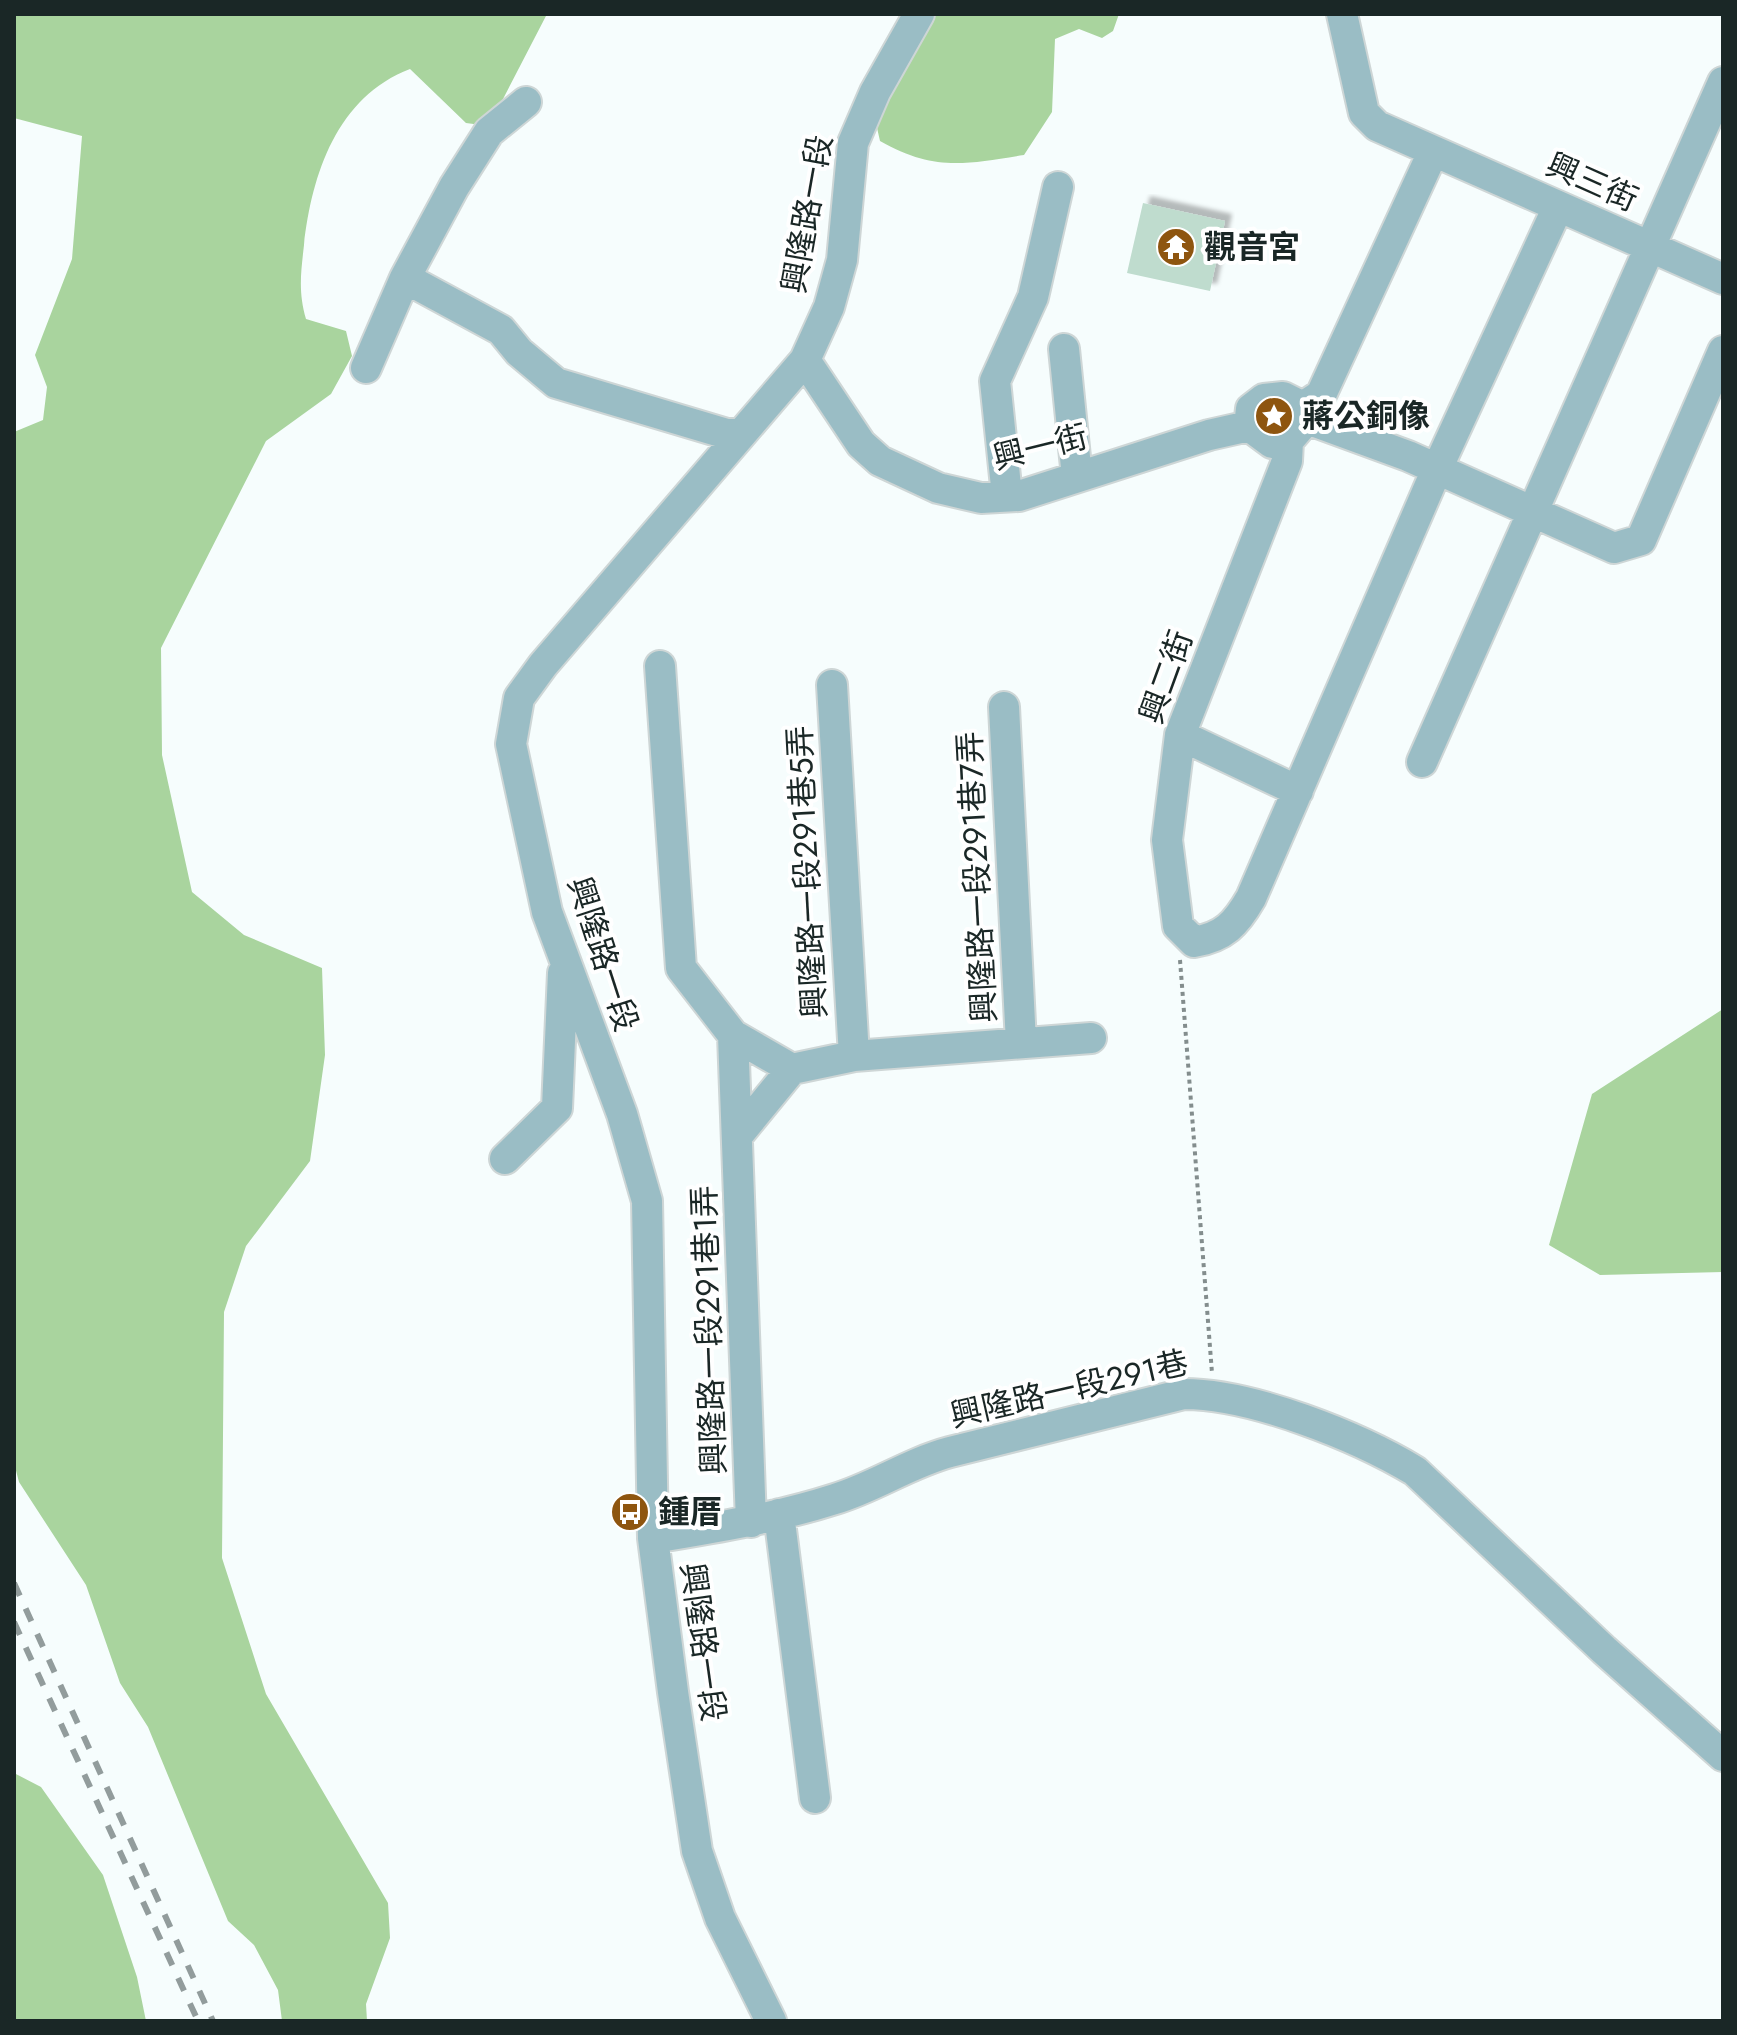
<svg xmlns="http://www.w3.org/2000/svg" width="1737" height="2035" font-family="Jost,'Noto Sans TC',sans-serif">
	<style>
		.forest { fill: #a9d49e }
		.building { fill: #bfdcce; filter: url(#shadow) }
		.lines { fill: none; stroke-linecap: round; stroke-linejoin: round }
		.minor-casing { stroke: #ced6d6; stroke-width: 34 }
		.path { stroke: #838d8d; stroke-width: 4; stroke-dasharray: 4 4; stroke-linecap: butt }
		.minor { stroke: #9abdc5; stroke-width: 30 }
		.rail { stroke: #929c9c; stroke-width: 6; stroke-dasharray: 14 14; stroke-linecap: butt }
		.labels { text-anchor: middle; stroke-width: 8; stroke-linejoin: round; paint-order: stroke }
		.street-label { font-size: 32px; fill: #1a2726; stroke: #fff }
		.poi-label { font-size: 32px; font-weight: bold; fill: #1a2726; stroke: #fff; text-anchor: start }
	</style>
	<defs>
		<filter id="shadow"><feDropShadow dx="7" dy="-7" stdDeviation="2" flood-color="#0004"/></filter>
	</defs>
	<rect width="100%" height="100%" fill="#f6fdfd"/>
	<!-- forest -->
	<path class="forest" d="M 14,14 L 547,14 L 489,126 L 466,123 L 410,69 C 337,97 312,174 304,245 C 301,272 298,292 306,319 L 346,331 L 352,356 L 331,394 L 266,441 L 161,648 L 162,755 L 192,892 L 244,935 L 322,968 L 325,1055 L 310,1161 L 246,1246 L 224,1312 L 222,1558 L 266,1694 L 388,1903 L 390,1938 L 366,2004 L 367,2021 L 282,2021 L 278,1990 L 254,1945 L 228,1921 L 148,1727 L 120,1683 L 86,1585 L 19,1482 L 14,1463 L 14,432 L 43,420 L 47,387 L 35,355 L 72,259 L 82,136 L 14,118 Z
		M 929,14 L 1119,14 L 1113,31 L 1102,38 L 1079,29 L 1055,39 L 1052,112 L 1024,155 C 965,164 935,172 880,141 L 875,119 Z
		M 1723,1009 L 1723,1272 L 1600,1275 L 1549,1245 L 1592,1094 Z
		M 14,1773 L 41,1787 L 103,1875 L 137,1977 L 146,2021 L 14,2021 Z"/>
	<!-- building -->
	<path class="building" d="M 1143,203 L 1225,221 L 1210,291 L 1127,273 Z"/>
	<g class="lines">
		<!-- minor casing -->
		<g class="minor-casing">
			<path id="minor" d="M 1342,14 L 1364,113 L 1377,126 L 1723,279
				M 405,278 L 454,187 L 489,132 L 526,102
				M 1064,349 L 1077,477
				M 805,360 L 861,444 L 880,461 L 938,488 L 981,498 L 1019,496 L 1209,435 L 1249,426
				M 366,368 L 405,278 L 501,330 L 519,352 L 556,383 L 727,434 L 740,434
				M 1283,397 L 1303,407 L 1307,419 L 1288,441 L 1272,443 L 1249,426 L 1251,409 L 1264,399 Z
				M 1303,407 L 1321,395 L 1433,152
				M 1307,419 L 1408,456 L 1614,548 L 1641,540 L 1723,351
				M 1288,441 L 1287,461 L 1180,735 L 1167,840 L 1178,926 L 1194,942 C 1224,937 1236,924 1251,898 L 1437,469 L 1558,207
				M 1007,496 L 995,381 L 1033,297 L 1058,187
				M 660,666 L 681,968 L 733,1035
				M 832,685 L 854,1056
				M 1004,707 L 1021,1043
				M 1180,735 L 1298,791
				M 1422,762 L 1723,82
				M 738,1135 L 792,1069 L 854,1056 L 1091,1038
				M 505,1159 L 557,1108 L 563,973
				M 779,1514 L 815,1798
				M 751,1522 L 733,1035 L 792,1069
				M 653,1538 C 714,1528 776,1518 835,1499 C 875,1487 909,1463 950,1452 L 1184,1394 C 1252,1394 1357,1436 1415,1471 L 1604,1650 L 1723,1756
				M 771,2021 L 720,1918 L 697,1851 L 673,1692 L 653,1538 L 647,1201 L 622,1114 L 547,912 L 511,744 L 519,698 L 543,665 L 805,360 L 829,307 L 842,260 L 853,143 L 875,92 L 919,14"/>
		</g>
		<!-- path -->
		<path class="path" d="M 1180,960 L 1212,1373"/>
		<!-- minor -->
		<use href="#minor" class="minor"/>
		<!-- rail -->
		<path class="rail" d="M 14,1583 L 213,2021
			M 14,1622 L 198,2021"/>
	</g>
	<!-- icons -->
	<defs>
		<g id="temple-disc" transform="scale(2)"><circle r="9.5" fill="#8e550f" stroke="#fff"/><path d="M0-6L5-2H3V0L6.5 2.5H4V6H1.5V3h-3V6H-4V2.5H-6.5L-3 0V-2H-5Z" fill="#fff"/></g>
		<g id="sight-disc" transform="scale(2)"><circle r="9.5" fill="#8e550f" stroke="#fff"/><path d="M0-6L1.8-2.2L6-1.7L2.9 1.2L3.7 5.4L0 3.3L-3.7 5.4L-2.9 1.2L-6-1.7L-1.8-2.2Z" fill="#fff"/></g>
		<g id="bus-disc" transform="scale(2)"><circle r="9.5" fill="#8e550f" stroke="#fff"/><path d="M-5-6H5V4H4V6H2V4H-2V6H-4V4H-5ZM-3.5-4V0h7V-4ZM-3.5 1.2v1.5H-2V1.2ZM2 1.2v1.5H3.5V1.2Z" fill="#fff"/></g>
	</defs>
	<g fill-rule="evenodd">
		<use href="#temple-disc" x="1176" y="247"/>
		<use href="#sight-disc" x="1274" y="416"/>
		<use href="#bus-disc" x="630" y="1512"/>
	</g>
	<g class="labels">
		<!-- street labels -->
		<g class="street-label">
			<text transform="translate(1592 182) rotate(24)" y="11">興三街</text>
			<text transform="translate(807 214) rotate(-80)" y="11">興隆路一段</text>
			<text transform="translate(1040 447) rotate(-14)" y="11">興一街</text>
			<text transform="translate(1166 677) rotate(-70)" y="11">興二街</text>
			<text transform="translate(807 872) rotate(-93)" y="11">興隆路一段291巷5弄</text>
			<text transform="translate(977 877) rotate(-93)" y="11">興隆路一段291巷7弄</text>
			<text transform="translate(603 954) rotate(72)" y="11">興隆路一段</text>
			<text transform="translate(709 1330) rotate(-92)" y="11">興隆路一段291巷1弄</text>
			<text transform="translate(1069 1389) rotate(-13)" y="11">興隆路一段291巷</text>
			<text transform="translate(703 1642) rotate(82)" y="11">興隆路一段</text>
		</g>
		<!-- poi labels -->
		<g class="poi-label">
			<text x="1204" y="258">觀音宮</text>
			<text x="1302" y="427">蔣公銅像</text>
			<text x="658" y="1523">鍾厝</text>
		</g>
	</g>
	<!-- border -->
	<rect width="1737" height="2035" fill="none" stroke="#1a2726" stroke-width="32"/>
</svg>
